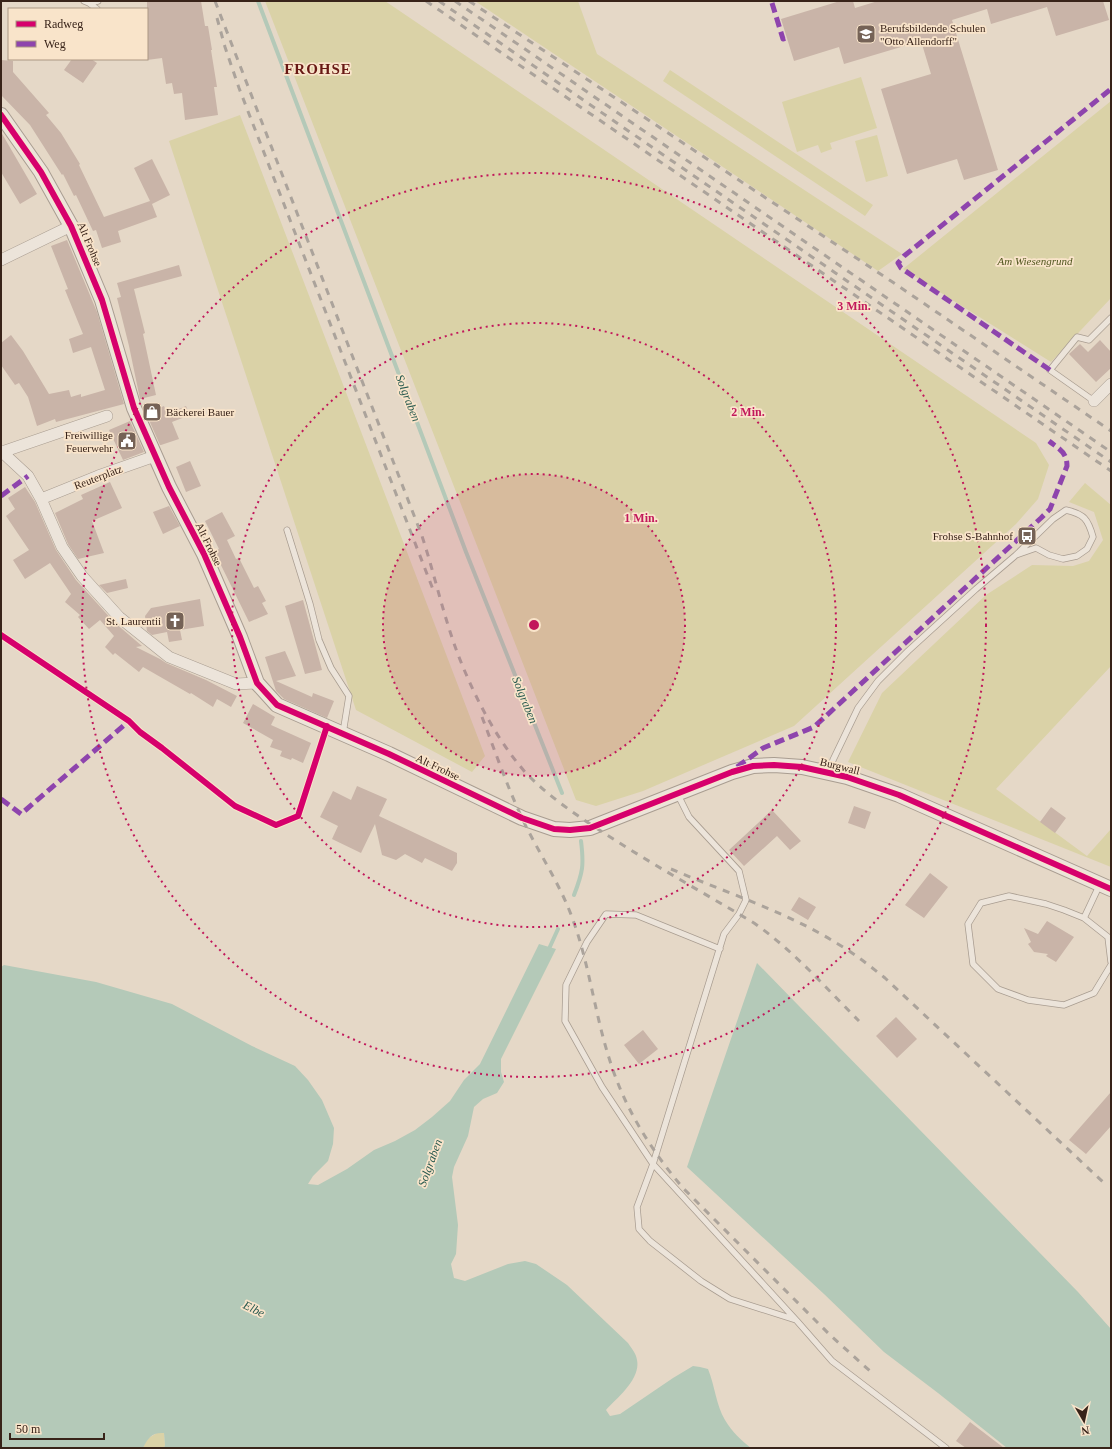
<svg xmlns="http://www.w3.org/2000/svg" width="1112" height="1449" font-family="Georgia,serif">
	<style>
		.green { fill: #dad2a7 }
		.water { fill: #b4c9b8 }
		.lines { fill: none; stroke-linecap: round; stroke-linejoin: round }
		.stream { stroke: #b4c9b8; stroke-width: 4 }
		.building { fill: #c9b4a8 }
		.service-casing { stroke: #a99d91; stroke-width: 7 }
		.minor-casing { stroke: #a99d91; stroke-width: 12 }
		.tertiary-casing { stroke: #a99d91; stroke-width: 16 }
		.service { stroke: #ece4da; stroke-width: 5.5 }
		.minor { stroke: #ece4da; stroke-width: 11 }
		.tertiary { stroke: #ece4da; stroke-width: 14 }
		.rail { stroke: #aba39b; stroke-width: 3; stroke-dasharray: 7 7; stroke-linecap: butt }
		.quiet { stroke: #8e44ad; stroke-width: 5; stroke-dasharray: 10 5; stroke-linecap: butt }
		.cycleway-casing { stroke: #f9e4ca; stroke-width: 8 }
		.cycleway { stroke: #d6006c; stroke-width: 6 }
		.ring { fill: none; stroke: #c2185b; stroke-width: 2; stroke-dasharray: 2 4 }
		.labels { text-anchor: middle; stroke-width: 3.5; stroke-linejoin: round; paint-order: stroke }
		.poi-label { font-size: 11px; fill: #382319; stroke: #f9e4ca; text-anchor: end }
		.street-label { font-size: 11px; fill: #382319; stroke: #f9e4ca }
		.park-label { font-size: 11px; font-style: italic; fill: #50561e; stroke: #f9e4ca }
		.water-label { font-size: 12px; font-style: italic; fill: #27594e; stroke: #f9e4ca }
		.district-label { font-size: 15px; font-weight: bold; letter-spacing: 1px; fill: #681914; stroke: #f9e4ca }
		.centre { fill: #c2185b; stroke: #f9e4ca; stroke-width: 2 }
		.ring-label { font-size: 12px; text-anchor: middle; font-weight: bold; fill: #c2185b; stroke: #f9e4ca; stroke-width: 3.5; stroke-linejoin: round; paint-order: stroke }
	</style>
	<rect width="100%" height="100%" fill="#e5d8c7"/>
	<!-- green -->
	<path class="green" d="M 265,1 L 385,1 L 1036,443 L 1049,465 L 1038,499 L 1016,524 L 794,726 L 643,791 L 596,806 L 576,800 Z
		M 475,1 L 578,1 L 597,54 L 902,254 L 878,271 Z
		M 670,70 L 873,205 L 865,216 L 663,81 Z
		M 861,77 L 877,128 L 830,143 L 832,149 L 821,153 L 818,145 L 797,152 L 782,102 Z
		M 1111,101 L 1111,298 L 1051,362 L 903,269 Z
		M 240,115 L 485,756 L 472,772 L 356,710 L 169,141 Z
		M 877,135 L 888,176 L 866,182 L 855,141 Z
		M 1085,483 L 1111,505 L 1111,666 L 996,789 L 1087,856 L 1111,829 L 1111,867 L 848,762 L 882,693 L 986,595 L 1032,565 L 1073,566 L 1089,561 L 1103,540 L 1094,512 L 1069,502 Z
		M 157,1433 L 164,1433 L 165,1445 L 164,1448 L 143,1448 L 147,1439 Z"/>
	<!-- water -->
	<path class="water" d="M 539,944 L 556,949 L 501,1059 L 501,1072 L 504,1082 L 497,1093 L 483,1099 L 474,1107 L 468,1136 L 454,1167 L 452,1177 L 458,1225 L 456,1254 L 451,1264 L 454,1278 L 465,1281 L 508,1264 L 525,1261 L 536,1264 L 567,1285 L 628,1343 C 632,1349 636,1353 637,1360 C 641,1379 617,1398 606,1410 L 610,1416 L 620,1414 L 673,1378 L 693,1366 L 700,1367 L 708,1369 C 715,1386 716,1405 725,1420 C 732,1432 741,1440 751,1448 L 164,1448 L 165,1445 L 164,1433 C 152,1432 148,1438 143,1448 L 1,1447 L 1,967 L 4,965 L 96,982 L 172,1004 L 252,1046 L 295,1066 L 308,1080 L 322,1100 L 334,1128 L 333,1144 L 328,1161 L 313,1176 L 308,1184 L 318,1185 L 347,1169 L 374,1150 L 395,1141 L 415,1130 L 432,1117 L 450,1101 L 464,1080 L 480,1064 Z
		M 757,963 L 1078,1292 L 1111,1329 L 1111,1448 L 1007,1448 L 938,1393 L 884,1352 L 824,1294 L 687,1167 Z"/>
	<g class="lines">
		<!-- stream -->
		<path class="stream" d="M 258,1 L 466,552 L 562,793
			M 574,895 C 583,872 584,865 581,841
			M 548,951 L 558,929"/>
	</g>
	<!-- building -->
	<path class="building" d="M 147,1 L 201,1 L 205,26 L 208,26 L 212,50 L 211,50 L 217,87 L 214,87 L 218,115 L 185,120 L 182,93 L 174,94 L 172,83 L 166,84 L 162,58 L 147,60 Z
		M 840,1 L 853,1 L 855,8 L 878,1 L 1103,1 L 1109,20 L 1056,36 L 1047,7 L 991,24 L 987,9 L 952,20 L 998,170 L 964,180 L 957,159 L 907,174 L 881,89 L 931,74 L 921,41 L 844,64 L 839,47 L 794,61 L 781,19 Z
		M 72,59 L 91,59 L 97,63 L 83,83 L 64,70 Z
		M 1,60 L 13,61 L 13,72 L 49,113 L 46,115 L 61,133 L 80,164 L 79,165 L 104,217 L 150,201 L 134,168 L 152,159 L 170,195 L 152,204 L 157,217 L 118,231 L 121,242 L 102,248 L 96,230 L 93,231 L 76,195 L 74,196 L 63,174 L 62,175 L 30,125 L 1,95 Z
		M 1,132 L 37,194 L 20,204 L 1,172 Z
		M 67,240 L 97,312 L 124,404 L 56,422 L 55,419 L 37,426 L 28,397 L 19,383 L 15,385 L 1,365 L 1,343 L 11,335 L 23,351 L 49,394 L 69,390 L 71,397 L 81,394 L 81,397 L 105,390 L 91,347 L 73,353 L 69,339 L 83,334 L 65,290 L 68,289 L 51,246 Z
		M 179,265 L 182,276 L 134,289 L 145,333 L 143,334 L 156,395 L 140,399 L 129,346 L 117,298 L 121,297 L 117,283 Z
		M 1100,340 L 1111,352 L 1111,368 L 1096,382 L 1069,354 L 1080,344 L 1088,352 Z
		M 164,406 L 167,414 L 186,406 L 190,415 L 172,422 L 179,439 L 161,445 L 160,445 L 149,420 L 150,419 L 148,413 Z
		M 130,421 L 144,452 L 123,460 L 109,430 Z
		M 190,461 L 201,486 L 186,492 L 176,467 Z
		M 110,482 L 122,508 L 92,521 L 104,553 L 78,559 L 68,544 L 55,513 L 83,499 L 81,495 Z
		M 25,487 L 35,502 L 56,550 L 76,580 L 114,622 L 142,646 L 136,647 L 160,659 L 166,663 L 206,680 L 237,696 L 231,707 L 217,699 L 213,707 L 191,693 L 190,694 L 143,667 L 139,672 L 115,653 L 113,655 L 105,647 L 114,636 L 100,620 L 89,629 L 78,617 L 80,615 L 65,602 L 71,594 L 50,563 L 25,579 L 13,560 L 29,550 L 6,516 L 15,509 L 8,498 Z
		M 169,506 L 180,526 L 163,534 L 153,512 Z
		M 222,512 L 235,536 L 227,540 L 236,559 L 239,558 L 254,588 L 258,586 L 266,601 L 262,603 L 268,614 L 249,622 L 214,551 L 219,549 L 205,521 Z
		M 126,579 L 128,588 L 107,593 L 99,585 Z
		M 200,599 L 204,626 L 180,630 L 182,640 L 169,642 L 167,632 L 152,635 L 147,631 L 145,616 L 151,608 Z
		M 303,600 L 322,670 L 305,674 L 285,606 Z
		M 285,651 L 296,676 L 276,681 L 312,697 L 313,693 L 334,701 L 327,718 L 284,699 L 276,691 L 265,657 Z
		M 253,704 L 275,717 L 271,725 L 311,743 L 303,763 L 292,758 L 291,760 L 280,756 L 282,751 L 270,747 L 273,740 L 243,723 Z
		M 357,786 L 387,799 L 379,816 L 457,853 L 457,863 L 452,871 L 425,858 L 422,863 L 405,854 L 396,860 L 382,855 L 375,824 L 361,853 L 332,839 L 338,826 L 320,817 L 333,791 L 351,800 Z
		M 854,806 L 871,812 L 865,829 L 848,823 Z
		M 1051,807 L 1066,818 L 1055,833 L 1040,822 Z
		M 772,810 L 801,841 L 790,850 L 777,836 L 744,866 L 729,850 Z
		M 930,873 L 948,887 L 924,918 L 905,905 Z
		M 799,897 L 816,907 L 808,920 L 791,910 Z
		M 1047,921 L 1074,937 L 1056,962 L 1046,956 L 1048,954 L 1034,952 L 1028,944 L 1031,942 L 1024,928 L 1038,934 Z
		M 896,1017 L 917,1039 L 897,1058 L 876,1036 Z
		M 643,1030 L 658,1049 L 639,1064 L 624,1045 Z
		M 1111,1092 L 1111,1126 L 1086,1154 L 1069,1140 Z
		M 970,1422 L 1004,1448 L 966,1448 L 956,1441 Z"/>
	<g class="lines">
		<!-- service casing -->
		<g class="service-casing">
			<path id="service" d="M 84,1 L 89,3 L 97,9
				M 89,3 L 98,1
				M 1094,401 L 1050,370 L 1077,337 L 1089,340 L 1111,318
				M 287,530 L 310,604 L 319,640 L 331,668 L 349,696 L 343,733
				M 829,773 L 833,760 L 858,708 L 878,681 L 908,651 L 976,589 L 1016,555 L 1036,548 L 1049,555 L 1063,559 L 1077,556 L 1087,549 L 1093,537 C 1088,519 1084,514 1066,510 L 1053,519 L 1016,555
				M 677,793 L 689,817 L 739,871 L 746,900 L 739,914 L 724,934 L 653,1164 L 637,1207 L 639,1229 L 650,1241 L 701,1281 L 730,1299 L 796,1320
				M 1084,918 L 1100,884
				M 720,949 L 636,915 L 606,914 L 587,942 L 566,985 L 565,1021 L 602,1087 L 653,1164 L 797,1321 L 832,1361 L 946,1448
				M 1111,962 L 1108,937 L 1084,918 L 1064,910 L 1046,904 L 1009,896 L 981,903 L 968,924 L 973,964 L 998,989 L 1028,1000 L 1064,1005 L 1094,993 L 1111,965"/>
		</g>
		<!-- minor casing -->
		<g class="minor-casing">
			<path id="minor" d="M 1,260 L 71,226
				M 1094,401 L 1111,384
				M 1,451 L 28,476 L 41,499 L 62,547 L 82,576 L 119,617 L 169,657 L 236,684 L 257,683
				M 2,452 L 107,416
				M 41,499 L 98,476 L 155,456"/>
		</g>
		<!-- tertiary casing -->
		<g class="tertiary-casing">
			<path id="tertiary" d="M 1,115 L 41,172 L 71,226 L 102,300 L 134,408 L 169,487 L 204,554 L 240,637 L 257,683 L 277,705 L 389,754 L 522,818 L 554,829 L 570,830 L 590,828 L 732,772 L 753,766 L 774,765 L 802,767 L 847,777 L 899,795 L 1111,889"/>
		</g>
		<!-- service -->
		<use href="#service" class="service"/>
		<!-- minor -->
		<use href="#minor" class="minor"/>
		<!-- tertiary -->
		<use href="#tertiary" class="tertiary"/>
		<!-- rail -->
		<path class="rail" d="M 215,1 L 422,536 C 437,582 446,629 466,674 C 481,709 500,743 525,772 C 548,796 576,815 604,833 C 653,865 704,893 754,923 C 794,951 825,987 859,1021
			M 426,1 L 1111,471
			M 439,1 L 1111,462
			M 455,1 L 1111,452
			M 469,1 L 891,281 L 1111,431
			M 217,18 L 225,47 L 239,88 L 434,592
			M 482,717 C 495,751 507,786 522,818 C 537,850 557,879 570,912 C 589,960 594,1012 610,1061 C 625,1109 651,1150 683,1188 L 830,1335 L 870,1371
			M 671,869 C 727,893 787,912 838,944 C 855,954 870,966 885,978 L 1103,1182"/>
		<!-- quiet -->
		<path class="quiet" d="M 772,3 L 783,39 L 787,38
			M 1050,370 L 901,268 L 898,263 L 904,256 L 1111,89
			M 1,496 L 28,476
			M 737,767 L 763,748 L 814,727 L 1041,518 L 1050,509 L 1067,466 C 1067,452 1059,449 1049,441
			M 1,799 L 21,814 L 129,721"/>
		<!-- cycleway casing -->
		<g class="cycleway-casing">
			<path id="cycleway" d="M 1,115 L 41,172 L 71,226 L 102,300 L 134,408 L 169,487 L 204,554 L 240,637 L 257,683 L 277,705 L 389,754 L 522,818 L 554,829 L 570,830 L 590,828 L 732,772 L 753,766 L 774,765 L 802,767 L 847,777 L 899,795 L 1111,889
				M 1,635 L 129,721 L 140,732 L 162,748 L 235,806 L 276,825 L 298,816 L 327,726"/>
		</g>
		<!-- cycleway -->
		<use href="#cycleway" class="cycleway"/>
	</g>
	<!-- distance rings -->
	<circle cx="534" cy="625" r="151" fill="#c2185b" fill-opacity=".12"/>
	<g class="ring">
		<circle cx="534" cy="625" r="151"/>
		<circle cx="534" cy="625" r="302"/>
		<circle cx="534" cy="625" r="452"/>
	</g>
	<!-- icons -->
	<defs>
		<g id="school-square" transform="scale(1)"><rect x="-9" y="-9" width="18" height="18" rx="4" fill="#756256" stroke="#f9e4ca"/><path d="M0-5L7-2L0 1L-7-2ZM-4 1L0 2.5L4 1V4Q0 6-4 4Z" fill="#fff"/></g>
		<g id="shop-square" transform="scale(1)"><rect x="-9" y="-9" width="18" height="18" rx="4" fill="#756256" stroke="#f9e4ca"/><path d="M-5-2.5h2.3a2.7 3.5 0 0 1 5.4 0H5L5.5 6h-11ZM-1.5-2.5h3a1.5 2.3 0 0 0-3 0Z" fill="#fff"/></g>
		<g id="civic-square" transform="scale(1)"><rect x="-9" y="-9" width="18" height="18" rx="4" fill="#756256" stroke="#f9e4ca"/><path d="M-.6-6.5H3V-4.5H.6V-3L4-1V1h2V6H-6V1h2V-1L-.6-3ZM-1.2 2.5V6h2.4V2.5Z" fill="#fff"/></g>
		<g id="bus-square" transform="scale(1)"><rect x="-9" y="-9" width="18" height="18" rx="4" fill="#756256" stroke="#f9e4ca"/><path d="M-5-6H5V4H4V6H2V4H-2V6H-4V4H-5ZM-3.5-4V0h7V-4ZM-3.5 1.2v1.5H-2V1.2ZM2 1.2v1.5H3.5V1.2Z" fill="#fff"/></g>
		<g id="church-square" transform="scale(1)"><rect x="-9" y="-9" width="18" height="18" rx="4" fill="#756256" stroke="#f9e4ca"/><path d="M-1.2-6h2.4v3.5h3.3v2.4h-3.3V6h-2.4V-.1h-3.3v-2.4h3.3Z" fill="#fff"/></g>
	</defs>
	<g fill-rule="evenodd">
		<use href="#school-square" x="866" y="34"/>
		<use href="#shop-square" x="152" y="412"/>
		<use href="#civic-square" x="127" y="441"/>
		<use href="#bus-square" x="1027" y="536"/>
		<use href="#church-square" x="175" y="621"/>
	</g>
	<g class="labels">
		<!-- poi labels -->
		<g class="poi-label">
			<text x="880" y="32" text-anchor="start">Berufsbildende Schulen<tspan x="880" dy="13">"Otto Allendorff"</tspan></text>
			<text x="166" y="416" text-anchor="start">Bäckerei Bauer</text>
			<text x="113" y="439">Freiwillige<tspan x="113" dy="13">Feuerwehr</tspan></text>
			<text x="1013" y="540">Frohse S-Bahnhof</text>
			<text x="161" y="625">St. Laurentii</text>
		</g>
		<!-- street labels -->
		<g class="street-label">
			<text transform="translate(90 244) rotate(67)" y="4">Alt Frohse</text>
			<text transform="translate(98 477) rotate(-21)" y="4">Reuterplatz</text>
			<text transform="translate(209 544) rotate(64)" y="4">Alt Frohse</text>
			<text transform="translate(840 766) rotate(14)" y="4">Burgwall</text>
			<text transform="translate(438 767) rotate(25)" y="4">Alt Frohse</text>
		</g>
		<!-- park labels -->
		<g class="park-label">
			<text x="1035" y="265">Am Wiesengrund</text>
		</g>
		<!-- water labels -->
		<g class="water-label">
			<text transform="translate(408 398) rotate(69)" y="4">Solgraben</text>
			<text transform="translate(525 700) rotate(68)" y="4">Solgraben</text>
			<text transform="translate(430 1163) rotate(-70)" y="4">Solgraben</text>
			<text transform="translate(254 1309) rotate(26)" y="4">Elbe</text>
		</g>
		<!-- district labels -->
		<g class="district-label">
			<text x="318" y="74">FROHSE</text>
		</g>
	</g>
	<circle cx="534" cy="625" r="6" class="centre"/>
	<g class="ring-label">
		<text x="854" y="310">3 Min.</text>
		<text x="748" y="416">2 Min.</text>
		<text x="641" y="522">1 Min.</text>
	</g>
	<!-- border -->
	<rect width="1112" height="1449" fill="none" stroke="#382319" stroke-width="4"/>
	<!-- legend -->
	<rect x="8" y="8" width="140" height="52" fill="#f9e4ca" stroke="#ac9783"/>
	<rect x="16" y="21" width="20" height="6" fill="#d6006c" stroke="#ac9783"/>
	<text x="44" y="28" font-size="12" fill="#382319">Radweg</text>
	<rect x="16" y="41" width="20" height="6" fill="#8e44ad" stroke="#ac9783"/>
	<text x="44" y="48" font-size="12" fill="#382319">Weg</text>
	<!-- north arrow -->
	<g transform="translate(1084 1421) rotate(171)" stroke="#f9e4ca" stroke-width="3" paint-order="stroke">
	<path d="M0-3L7 15L0 10L-7 15Z" fill="#382319"/>
	<text y="-6" font-size="11" font-weight="bold" text-anchor="middle" fill="#382319">N</text>
	</g>
	<!-- scale -->
	<path d="M10 1433v6h94v-6" fill="none" stroke="#382319" stroke-width="2"/>
	<text x="16" y="1433" font-size="12" fill="#382319" stroke="#f9e4ca" stroke-width="3" paint-order="stroke">50 m</text>
</svg>
